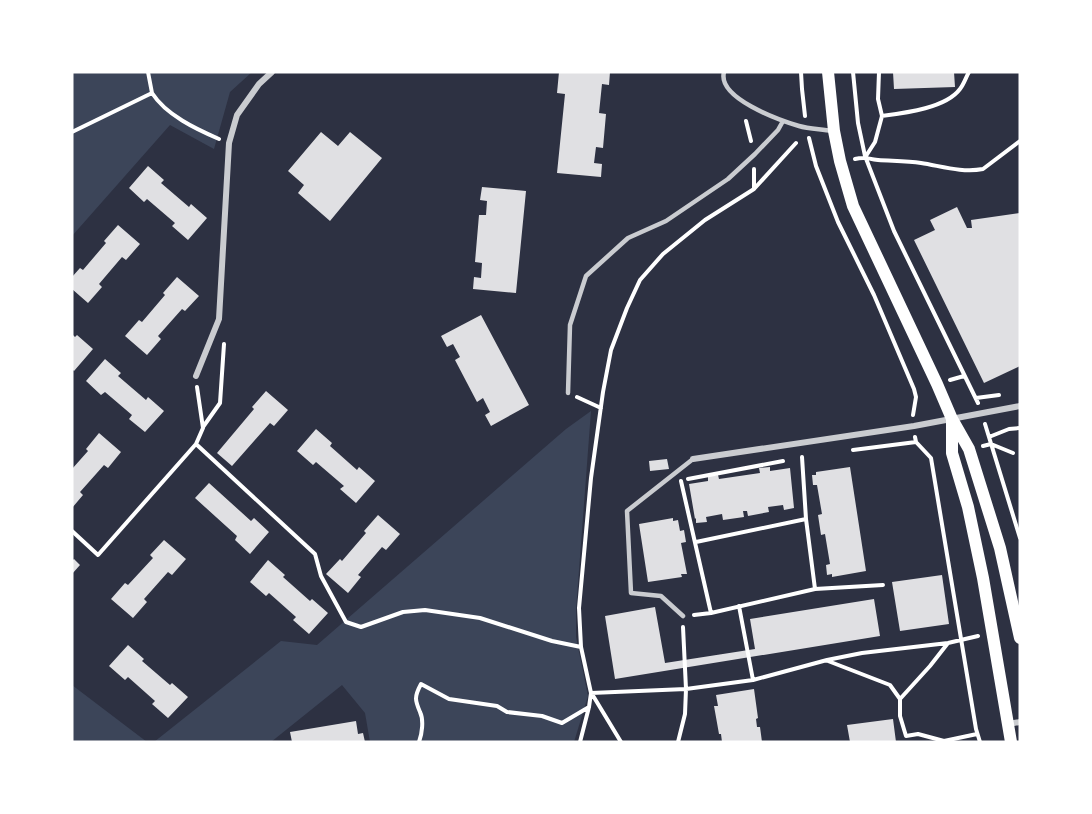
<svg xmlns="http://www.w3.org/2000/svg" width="1092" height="814" font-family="'Open Sans',sans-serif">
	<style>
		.green { fill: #3c4559 }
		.building { fill: #e0e0e3 }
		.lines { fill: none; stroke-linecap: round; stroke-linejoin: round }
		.path { stroke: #fff; stroke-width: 4 }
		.service { stroke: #caccd0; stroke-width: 4.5 }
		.minor { stroke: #caccd0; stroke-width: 6 }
		.secondary { stroke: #fff; stroke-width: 12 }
	</style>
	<rect width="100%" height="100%" fill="#2d3142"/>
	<!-- green -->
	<path class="green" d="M 72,72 L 252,72 L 230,92 L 214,149 L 170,125 L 72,236 Z
		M 591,411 L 576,610 L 576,637 L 588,696 L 574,742 L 370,742 L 365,713 L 342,685 L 271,742 L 154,742 L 281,641 L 317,645 L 566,429 Z
		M 72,685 L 147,742 L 72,742 Z"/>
	<!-- building -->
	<path class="building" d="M 559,72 L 610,72 L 609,85 L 602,84 L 599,113 L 606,114 L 603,148 L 596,147 L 594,163 L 602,164 L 601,177 L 557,173 L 565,94 L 557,93 Z
		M 893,72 L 954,72 L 955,87 L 894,89 Z
		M 321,132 L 338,146 L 350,132 L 382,158 L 330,221 L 298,193 L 304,185 L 288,171 Z
		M 148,166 L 164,180 L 161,183 L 189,207 L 191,204 L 207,218 L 188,240 L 172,226 L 175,223 L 147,199 L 144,202 L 129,188 Z
		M 482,187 L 526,191 L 516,293 L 473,289 L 474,277 L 481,278 L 482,263 L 475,262 L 479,215 L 486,215 L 487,201 L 480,200 Z
		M 957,207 L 967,228 L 972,228 L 971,220 L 1020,213 L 1020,366 L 984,383 L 914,240 L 935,230 L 930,220 Z
		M 118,225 L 140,244 L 126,260 L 122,257 L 99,284 L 102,287 L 88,303 L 72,289 L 72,277 L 80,268 L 83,270 L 106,243 L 104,241 Z
		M 177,277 L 199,296 L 185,311 L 182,309 L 158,336 L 161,339 L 147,355 L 125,336 L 139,320 L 142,322 L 165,295 L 163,293 Z
		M 481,315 L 529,405 L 491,426 L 485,415 L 490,412 L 483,398 L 477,402 L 455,360 L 460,357 L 453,344 L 447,347 L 441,336 Z
		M 72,334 L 75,337 L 77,335 L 93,349 L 74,371 L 72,369 Z
		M 105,359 L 121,373 L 118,376 L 146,400 L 148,397 L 164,411 L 145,432 L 129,419 L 132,415 L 105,392 L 101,395 L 86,381 Z
		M 266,391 L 288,410 L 274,426 L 270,423 L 232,466 L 217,453 L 254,409 L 252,407 Z
		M 316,429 L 332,443 L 330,446 L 357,470 L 359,467 L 375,481 L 356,503 L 340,489 L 344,486 L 316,462 L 313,465 L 297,451 Z
		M 99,433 L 121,452 L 108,468 L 104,465 L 80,492 L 83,495 L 72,508 L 72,469 L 88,451 L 86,449 Z
		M 667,459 L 669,469 L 650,471 L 649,461 Z
		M 770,467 L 770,471 L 790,468 L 794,508 L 784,510 L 783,505 L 768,507 L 769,512 L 748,516 L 747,511 L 743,511 L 744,517 L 723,520 L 722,514 L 706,517 L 707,522 L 696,523 L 696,518 L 695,519 L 689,484 L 708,481 L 708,476 L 718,475 L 719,479 L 760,473 L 759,468 Z
		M 850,467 L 866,571 L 832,577 L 832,574 L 827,575 L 826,565 L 830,564 L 825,534 L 821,535 L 818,515 L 822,514 L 817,485 L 813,485 L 812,475 L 816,475 L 816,472 Z
		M 209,483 L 251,521 L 254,518 L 269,532 L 250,554 L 235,540 L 237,536 L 195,498 Z
		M 378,515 L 400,534 L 386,550 L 382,547 L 358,575 L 361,577 L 348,593 L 326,574 L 340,559 L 342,561 L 366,533 L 364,531 Z
		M 673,518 L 673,521 L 678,520 L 680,531 L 684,530 L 686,542 L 681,543 L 687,574 L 681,574 L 682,577 L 648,582 L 639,524 Z
		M 164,540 L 186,559 L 172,575 L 168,572 L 144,599 L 147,602 L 133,618 L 111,599 L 125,583 L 128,585 L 153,558 L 150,555 Z
		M 74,559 L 80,565 L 72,574 L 72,561 Z
		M 268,560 L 285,575 L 283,577 L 310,601 L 312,599 L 328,613 L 309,634 L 293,620 L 296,617 L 269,593 L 266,596 L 250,582 Z
		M 942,575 L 949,624 L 900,631 L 892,582 Z
		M 874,599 L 880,636 L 615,679 L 605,616 L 655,607 L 665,663 L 755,649 L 750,619 Z
		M 128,645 L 144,659 L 142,661 L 170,685 L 172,683 L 188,697 L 168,718 L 152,704 L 155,701 L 128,677 L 125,680 L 109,666 Z
		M 754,689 L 758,718 L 756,719 L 757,727 L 760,727 L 762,742 L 722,742 L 721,734 L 719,734 L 714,706 L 718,706 L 716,695 Z
		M 893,719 L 896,742 L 850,742 L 847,725 Z
		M 356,721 L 358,734 L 363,733 L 365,742 L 292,742 L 290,732 Z"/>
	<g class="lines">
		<!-- path -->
		<path class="path" d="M 801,72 L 802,89 L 805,116
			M 853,72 L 858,123 L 865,156 L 894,231 L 978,403
			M 152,93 C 166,115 196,129 219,139
			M 882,116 C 905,113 946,108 960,89 C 964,84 966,77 969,72
			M 746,121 L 751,141
			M 72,132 L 152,93 L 148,72
			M 809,138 L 816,166 L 838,222 L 874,295 L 914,389 L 916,397 L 913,415
			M 866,156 L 875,142 L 882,116 L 878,99 L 879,72
			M 855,159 C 866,156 867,159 878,160 C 892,161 907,161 921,163 C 941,166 962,173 983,169 L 1020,141
			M 754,189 L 754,169
			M 950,380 L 964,376
			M 197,387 L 203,428 L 196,444 L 315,554 L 321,576 L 346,622 L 361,627 L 403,612 L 425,610 L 480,618 L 552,641 L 581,647
			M 577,397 L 601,408
			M 976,398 L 999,395
			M 985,424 L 1020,538
			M 203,427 L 220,403 L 224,344
			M 915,437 L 916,442 L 931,458 L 976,729 L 980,742
			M 989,437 L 1009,429 L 1020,428
			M 983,446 L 991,444 L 1013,453
			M 853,450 L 916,442
			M 688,479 L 783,461
			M 681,481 L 711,613 L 815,589 L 806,519 L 802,457
			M 72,531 L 98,555 L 196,444
			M 696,542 L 806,519
			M 815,589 L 883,585
			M 739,606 L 753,680
			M 694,615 L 711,613
			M 828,661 L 890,685 L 900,699 L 900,716 L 906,736 L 918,734 L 944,741 L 977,734
			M 591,693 L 686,689 L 753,680 L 827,660 L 862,653 L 948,643 L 978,636
			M 592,694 L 621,742
			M 900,699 L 930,666 L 948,643
			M 419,742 C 422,734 424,720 420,712 C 415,700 414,697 421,684 L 449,699 L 497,706 L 507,712 L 542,716 L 562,723 L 589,707
			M 580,742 L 589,707 L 591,693 L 581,647 L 579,608 L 591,478 L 603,392 L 611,350 L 627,308 L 640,280 L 663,254 L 705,220 L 754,189 L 796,143
			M 678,742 L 685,714 L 686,689 L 683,627"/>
		<!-- service -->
		<path class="service" d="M 724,72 C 717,98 779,120 799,126 C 809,129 821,129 832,131
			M 568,393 L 570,325 L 586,276 L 628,238 L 666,221 L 728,179 L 755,154 L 778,130 L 783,121
			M 683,616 L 661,596 L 631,593 L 627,511 L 693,459"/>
		<!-- minor -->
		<path class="minor" d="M 196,376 L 219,319 L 229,143 L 237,115 L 259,84 L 272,72
			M 693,459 L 914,426 L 1020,406
			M 1008,724 L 1020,722"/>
		<!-- secondary -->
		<path class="secondary" d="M 828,72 L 834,131 L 840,161 L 853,206 L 937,384 L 952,419 L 969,449 L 1000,548 L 1020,638
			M 952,420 L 952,453 L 968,507 L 983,578 L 1011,742"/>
	</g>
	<!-- border -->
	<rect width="1092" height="814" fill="none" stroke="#ffffff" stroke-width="147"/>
</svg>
